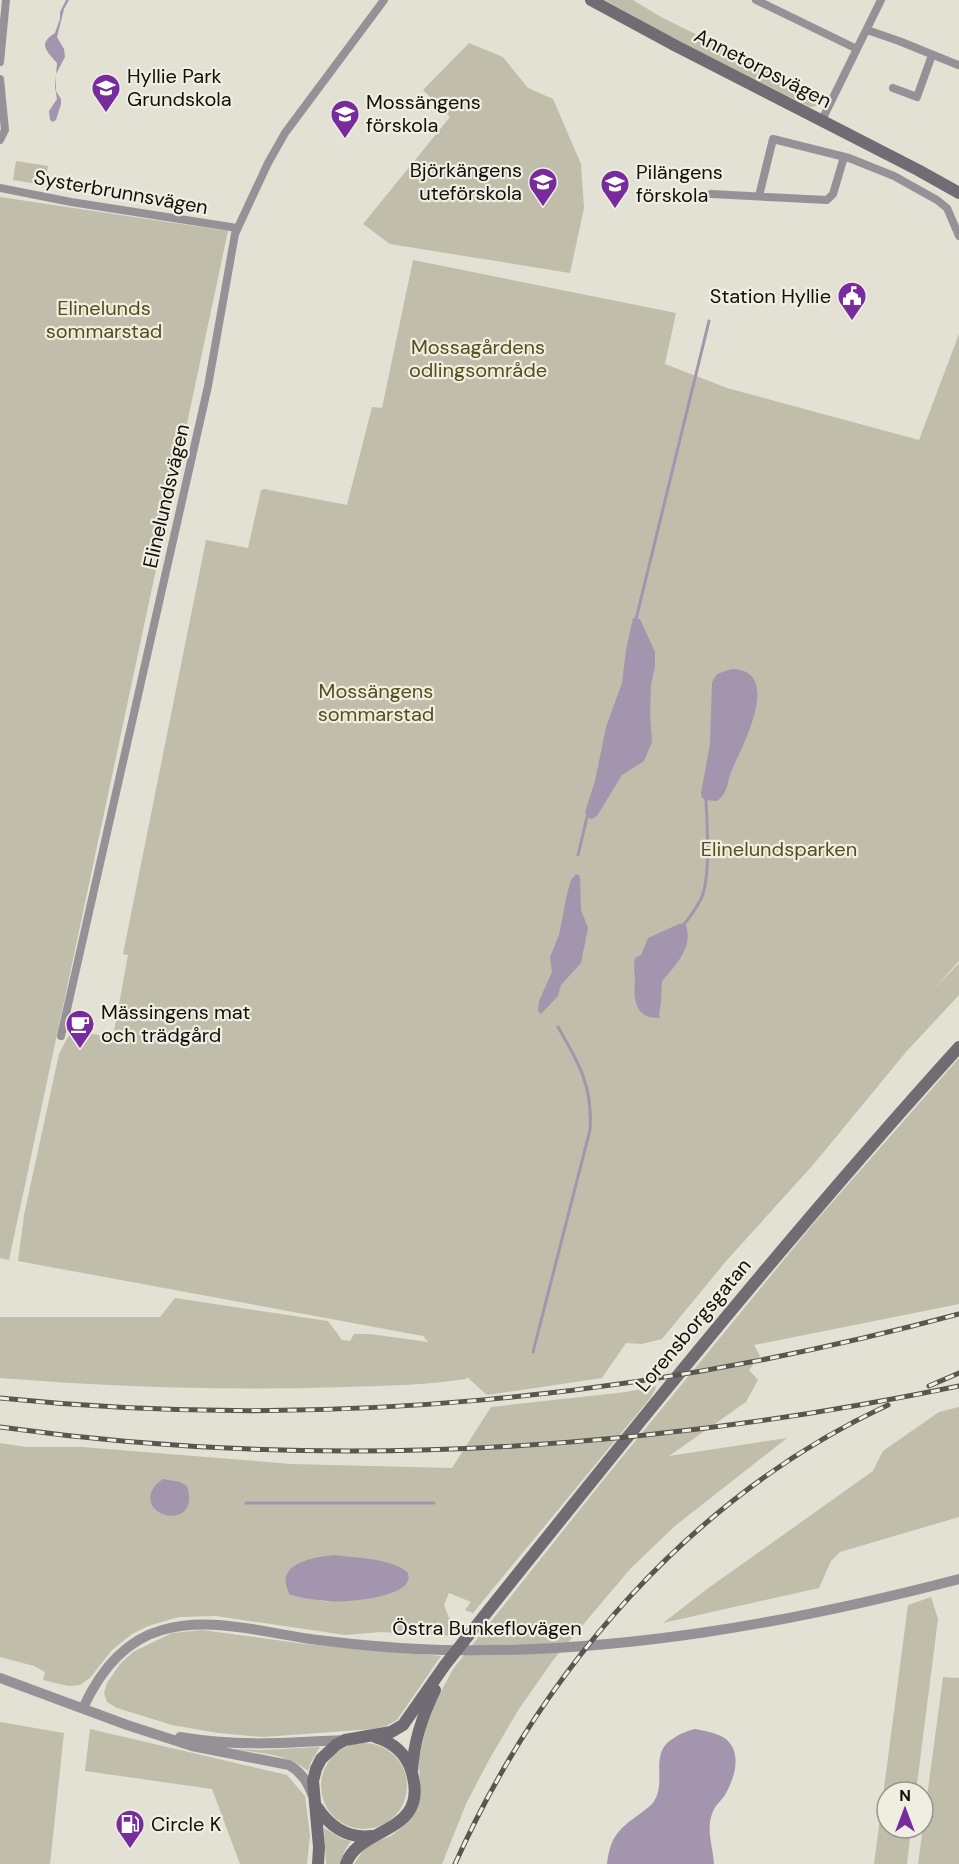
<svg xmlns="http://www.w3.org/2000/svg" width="959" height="1864" font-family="'DM Sans',sans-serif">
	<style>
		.green { fill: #c0bdab; fill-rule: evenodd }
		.water { fill: #a495ae }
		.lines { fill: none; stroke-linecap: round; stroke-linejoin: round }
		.stream { stroke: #a495ae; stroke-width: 3 }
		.minor { stroke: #959297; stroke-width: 8 }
		.tertiary { stroke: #959297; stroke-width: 10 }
		.secondary { stroke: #716c73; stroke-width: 12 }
		.rail-casing { stroke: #58564f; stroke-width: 5 }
		.rail { stroke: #f0eee1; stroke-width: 3; stroke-dasharray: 9; stroke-linecap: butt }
		.labels { text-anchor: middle; stroke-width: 4.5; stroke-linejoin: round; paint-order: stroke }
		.street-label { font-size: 20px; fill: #100f0b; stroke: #f0eee1 }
		.poi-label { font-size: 20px; fill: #100f0b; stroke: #f0eee1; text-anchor: start }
		.park-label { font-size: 20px; fill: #554d1a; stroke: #f0eee1 }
	</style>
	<rect width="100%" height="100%" fill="#e3e1d4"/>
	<!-- green -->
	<path class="green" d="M 605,0 L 633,0 L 661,17 L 798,85 L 824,101 L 818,106 L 810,107 L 676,40 Z
		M 469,43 L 503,57 L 528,88 L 553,99 L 581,164 L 584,208 L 570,273 L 390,244 L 363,224 L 450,117 L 423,90 Z
		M 16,161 L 48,166 L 45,185 L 13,180 Z
		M 0,197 L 228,231 L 9,1260 L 0,1258 Z
		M 413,260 L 676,313 L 665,364 L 727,388 L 919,440 L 959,334 L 959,961 L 932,991 L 959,963 L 959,995 L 906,1052 L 813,1165 L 727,1260 L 662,1339 L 642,1344 L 626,1343 L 602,1378 L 487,1395 L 467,1377 L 466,1379 C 425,1385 384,1386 343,1387 C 228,1391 114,1387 0,1378 L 0,1317 L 160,1317 L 175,1298 L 328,1321 L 342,1340 L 350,1341 L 354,1334 L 370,1334 L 428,1342 L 423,1336 L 18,1261 L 24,1215 L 59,1054 L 71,1031 L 113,1037 L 128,955 L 123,954 L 206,540 L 248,548 L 261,490 L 264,489 L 347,505 L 372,407 L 382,408 Z
		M 959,1058 L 959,1304 L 754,1345 L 760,1356 L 749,1370 L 758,1380 L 746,1402 L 669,1456 L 787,1438 L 675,1526 L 631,1568 L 554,1659 L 519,1709 L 490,1758 L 466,1804 L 442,1864 L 354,1864 L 367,1845 L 391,1836 L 400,1829 L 412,1817 L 420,1792 L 419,1759 L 429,1714 L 453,1669 L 605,1478 L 814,1223 Z
		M 657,1386 L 651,1397 L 473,1613 L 465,1610 L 471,1602 L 449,1593 L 444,1605 L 449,1618 L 457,1620 L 462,1625 L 461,1632 L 455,1636 L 381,1632 L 345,1635 L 216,1616 L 179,1617 L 148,1626 L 132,1634 L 112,1650 L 90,1678 L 80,1685 L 68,1686 L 43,1680 L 45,1672 L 34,1666 L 0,1657 L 0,1443 L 26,1447 L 82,1447 L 292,1464 L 452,1468 L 491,1407 L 626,1392 ZM 293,1567 L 328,1602 L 291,1595 L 287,1578 Z
		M 959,1407 L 959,1517 L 840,1552 L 831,1561 L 819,1588 L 663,1623 L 707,1589 L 873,1471 L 883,1451 L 939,1412 Z
		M 931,1597 L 938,1619 L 916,1792 L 887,1792 L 887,1828 L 911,1828 L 907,1864 L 874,1864 L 908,1605 Z
		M 202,1630 L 305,1644 L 441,1656 L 397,1720 L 386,1726 L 373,1729 L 263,1737 L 218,1733 L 172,1725 L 117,1708 L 107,1702 L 104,1693 L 107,1683 L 120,1664 L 133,1652 L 172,1633 Z
		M 943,1677 L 959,1678 L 959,1864 L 918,1864 Z
		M 0,1722 L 64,1733 L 50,1864 L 0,1864 Z
		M 90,1729 L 287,1775 L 305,1796 L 310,1836 L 307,1864 L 240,1864 L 212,1789 L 85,1771 Z
		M321 1786a43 43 0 1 1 86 0a43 43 0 1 1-86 0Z
		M 320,1747 L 311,1762 L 308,1771 C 286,1753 262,1754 234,1749 L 260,1750 Z
		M 324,1828 L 342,1839 L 351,1841 L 345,1850 L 340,1864 L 326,1864 Z"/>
	<!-- water -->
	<path class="water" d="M 66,0 L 69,0 L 64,9 L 57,37 L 64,49 L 65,57 L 56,74 L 56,91 L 61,99 L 61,104 L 56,120 L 53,122 L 50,120 L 49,111 L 57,99 L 55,87 L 57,63 C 47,51 37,44 55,33 L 60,19 L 60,12 Z
		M 633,618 L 640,619 L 655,652 L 655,666 L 651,685 L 650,715 L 652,742 L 644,761 L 622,775 L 597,816 L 592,819 L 587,817 L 585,812 L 595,781 L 606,727 L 622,683 L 626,650 Z
		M 731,669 C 785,669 741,749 731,772 C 727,783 728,793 717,801 L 706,800 L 702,798 L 701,793 L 710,744 L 712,682 L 717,674 Z
		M 576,874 L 580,876 L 581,910 L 588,928 L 581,963 L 561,985 L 558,996 L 541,1014 L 538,1011 L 539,1001 L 552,972 L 550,957 L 559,935 L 567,894 L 571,880 Z
		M 685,923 C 695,946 675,966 662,981 L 661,1002 L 659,1014 L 660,1017 L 658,1018 C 636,1018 633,1000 635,981 C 635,973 633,966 635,958 L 641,955 L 648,938 L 679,924 Z
		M 163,1479 L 180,1482 L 187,1486 C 201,1529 143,1520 151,1493 C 154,1486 157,1483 163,1479 Z
		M 335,1555 C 356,1558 384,1558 403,1569 C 407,1571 410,1575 408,1580 C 404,1598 343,1603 327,1601 C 314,1600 303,1598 290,1595 C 272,1563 314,1557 335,1555 Z
		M 695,1729 C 705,1731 718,1733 726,1739 C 743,1754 734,1779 725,1795 C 721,1801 714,1806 712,1814 C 706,1831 713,1846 714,1864 L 607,1864 C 610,1839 617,1830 637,1816 C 642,1812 648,1808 652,1804 C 669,1784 647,1753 674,1738 C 681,1733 687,1731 695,1729 Z"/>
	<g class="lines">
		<!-- stream -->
		<path class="stream" d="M 636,619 L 709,321
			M 578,855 L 587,817
			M 685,923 C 691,916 696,908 701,899 C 711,878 707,825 706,800
			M 533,1352 L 590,1130 C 593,1087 579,1063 558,1027
			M 246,1503 L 434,1503"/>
		<!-- minor -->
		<path class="minor" d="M 756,0 L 857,49
			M 867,30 L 899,41 L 958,65
			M 0,62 L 6,0
			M 0,79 L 5,130 L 0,140
			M 893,88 L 917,97 L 932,55
			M 822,120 L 881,0
			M 0,188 L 71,202 L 237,228
			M 711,194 L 827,200 L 833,194 L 844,157
			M 759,196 L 773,139 L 849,158 L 894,176 L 937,200 L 947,208 L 959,236
			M 61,1036 L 208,386 L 235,234 L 268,163 L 285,133 L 384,0"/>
		<!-- tertiary -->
		<path class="tertiary" d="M 0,1678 L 127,1725 L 192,1746 L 289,1765 C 301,1772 307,1781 312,1794
			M 83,1708 C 99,1673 123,1641 162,1630 C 212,1615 268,1634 318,1640 C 359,1645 401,1649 443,1650 C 618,1654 790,1623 959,1579
			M 180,1737 C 238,1747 287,1743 345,1740"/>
		<!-- secondary -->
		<path class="secondary" d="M 591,0 L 676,46 L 918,170 L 959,193
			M 412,1771 C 414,1741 422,1717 435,1690
			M 317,1807 C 330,1827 347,1839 372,1836
			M 318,1864 L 319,1847 L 313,1781 L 316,1769 L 321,1759 L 336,1745 L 345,1740 L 391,1732 L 403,1725 L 445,1665 C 612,1455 779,1246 959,1047
			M 346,1864 C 359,1825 432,1835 411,1770 C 405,1752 392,1742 375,1737"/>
		<!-- rail casing -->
		<g class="rail-casing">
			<path id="rail" d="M 929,1386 L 959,1373
				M 0,1398 C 322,1431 647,1398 959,1314
				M 0,1427 C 320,1472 644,1451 959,1386
				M 455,1864 C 542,1670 692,1496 888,1405"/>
		</g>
		<!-- rail -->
		<use href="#rail" class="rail"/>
	</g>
	<!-- icons -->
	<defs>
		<g id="school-pin" transform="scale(1.5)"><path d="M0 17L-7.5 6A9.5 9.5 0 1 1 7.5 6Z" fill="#782b9d" stroke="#f0eee1"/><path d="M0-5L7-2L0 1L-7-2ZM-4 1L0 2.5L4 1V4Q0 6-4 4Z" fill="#fff"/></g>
		<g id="civic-pin" transform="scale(1.5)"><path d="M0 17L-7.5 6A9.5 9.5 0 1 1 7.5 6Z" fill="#782b9d" stroke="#f0eee1"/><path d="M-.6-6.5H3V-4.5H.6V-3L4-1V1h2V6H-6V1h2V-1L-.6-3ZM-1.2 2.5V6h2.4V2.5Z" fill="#fff"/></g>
		<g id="cafe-pin" transform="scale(1.5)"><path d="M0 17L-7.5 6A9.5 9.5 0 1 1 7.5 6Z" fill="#782b9d" stroke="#f0eee1"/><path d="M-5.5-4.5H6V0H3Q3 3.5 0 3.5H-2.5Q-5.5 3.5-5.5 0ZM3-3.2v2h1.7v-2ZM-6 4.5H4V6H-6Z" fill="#fff"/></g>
		<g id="fuel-pin" transform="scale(1.5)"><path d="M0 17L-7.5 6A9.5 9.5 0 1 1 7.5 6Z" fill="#782b9d" stroke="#f0eee1"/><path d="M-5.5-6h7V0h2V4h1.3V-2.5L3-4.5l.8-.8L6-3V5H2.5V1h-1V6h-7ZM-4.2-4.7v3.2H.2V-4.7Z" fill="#fff"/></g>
	</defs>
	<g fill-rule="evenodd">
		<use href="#school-pin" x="106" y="88"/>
		<use href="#school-pin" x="345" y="114"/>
		<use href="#school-pin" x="543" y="182"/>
		<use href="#school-pin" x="615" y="184"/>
		<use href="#civic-pin" x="852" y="296"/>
		<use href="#cafe-pin" x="80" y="1024"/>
		<use href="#fuel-pin" x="130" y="1824"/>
	</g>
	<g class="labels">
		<!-- street labels -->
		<g class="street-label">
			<text transform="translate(763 68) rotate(27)" y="7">Annetorpsvägen</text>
			<text transform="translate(121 192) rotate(10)" y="7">Systerbrunnsvägen</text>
			<text transform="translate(166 496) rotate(-77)" y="7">Elinelundsvägen</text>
			<text transform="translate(693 1325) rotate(-50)" y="7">Lorensborgsgatan</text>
			<text x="487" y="1635">Östra Bunkeflovägen</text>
		</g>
		<!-- poi labels -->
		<g class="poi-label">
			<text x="127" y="83">Hyllie Park<tspan x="127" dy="23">Grundskola</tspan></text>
			<text x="366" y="109">Mossängens<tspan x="366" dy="23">förskola</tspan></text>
			<text x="522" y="177" text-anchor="end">Björkängens<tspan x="522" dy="23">uteförskola</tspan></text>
			<text x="636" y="179">Pilängens<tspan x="636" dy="23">förskola</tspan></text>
			<text x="831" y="303" text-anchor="end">Station Hyllie</text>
			<text x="101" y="1019">Mässingens mat<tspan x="101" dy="23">och trädgård</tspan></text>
			<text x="151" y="1831">Circle K</text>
		</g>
		<!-- park labels -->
		<g class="park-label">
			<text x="104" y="315">Elinelunds<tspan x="104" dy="23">sommarstad</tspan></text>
			<text x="478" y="354">Mossagårdens<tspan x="478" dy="23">odlingsområde</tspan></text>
			<text x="376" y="698">Mossängens<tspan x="376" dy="23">sommarstad</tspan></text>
			<text x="779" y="856">Elinelundsparken</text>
		</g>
	</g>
	<!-- north arrow -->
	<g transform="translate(905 1810)"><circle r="28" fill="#f0eee1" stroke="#96958b" stroke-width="1.5"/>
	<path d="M0-4.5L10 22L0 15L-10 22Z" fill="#782b9d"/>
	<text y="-9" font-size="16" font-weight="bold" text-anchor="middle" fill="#100f0b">N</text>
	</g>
</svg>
